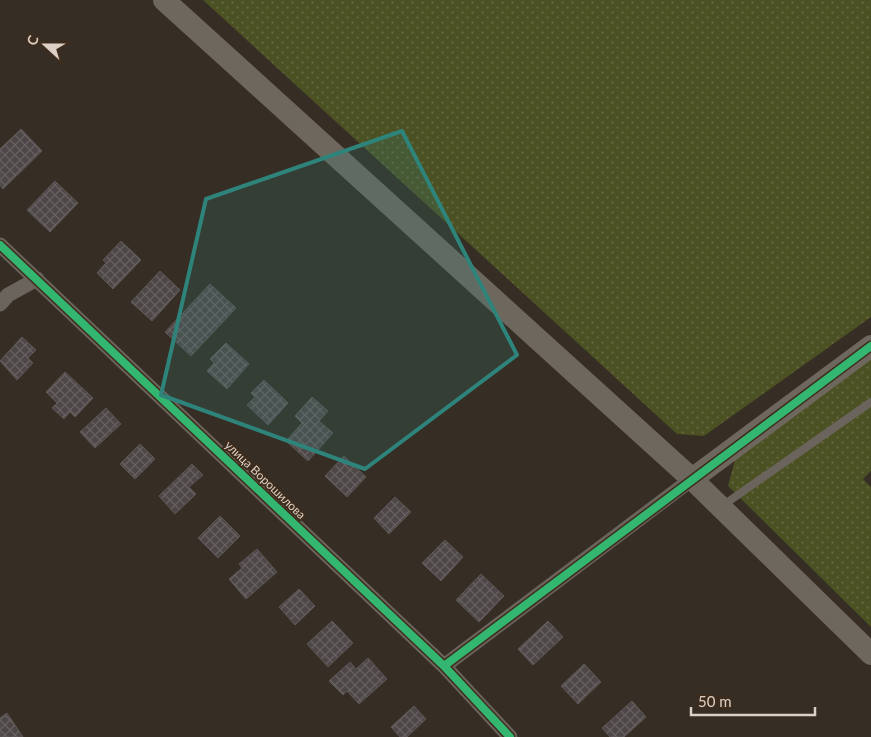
<svg xmlns="http://www.w3.org/2000/svg" width="871" height="737" font-family="Lato,sans-serif">
	<style>
		.grass { fill: url(#grass-dots) }
		.building { fill: url(#building-cross-hatch); stroke: #5d5656 }
		.lines { fill: none; stroke-linecap: round; stroke-linejoin: round }
		.lane { stroke: #6b645c; stroke-width: 8 }
		.street { stroke: #6b645c; stroke-width: 15 }
		.secondary { stroke: #6d675d; stroke-width: 22 }
		.cycleway-casing { stroke: #3e2c1c; stroke-width: 11 }
		.cycleway { stroke: #33b770; stroke-width: 8 }
		.marked { fill: #2e847b; fill-opacity: 0.2; stroke: #2e847b; stroke-width: 4; stroke-linejoin: round }
		.labels { text-anchor: middle; stroke-width: 4; stroke-linejoin: round; paint-order: stroke }
		.street-label { font-size: 12px; fill: #dcd0c6; stroke: #3e2c1c }
	</style>
	<defs>
		<pattern id="grass-dots" width="8" height="8" patternUnits="userSpaceOnUse" patternTransform="scale(1.25)"><rect width="8" height="8" fill="#4b5123"/><path d="M2 2h.1M6 6h.1" fill="none" stroke="#646941" stroke-width="1.8" stroke-linecap="round"/></pattern>
		<pattern id="building-cross-hatch" width="8" height="8" patternUnits="userSpaceOnUse" patternTransform="scale(1.25)"><rect width="8" height="8" fill="#4e4747"/><path d="M0 0l8 8M0 8l8-8" fill="none" stroke="#676060"/></pattern>
	</defs>
	<rect width="100%" height="100%" fill="#362d24"/>
	<!-- grass -->
	<path class="grass" d="M 203,0 L 871,0 L 871,317 L 704,436 L 677,434 Z
		M 871,356 L 871,471 L 863,479 L 871,487 L 871,627 L 728,486 L 738,449 Z"/>
	<!-- building -->
	<path class="building" d="M 21,129 L 42,151 L 3,189 L 0,185 L 0,149 Z
		M 55,181 L 78,203 L 50,232 L 27,210 Z
		M 121,241 L 141,260 L 113,289 L 97,273 L 106,263 L 103,260 Z
		M 160,271 L 180,290 L 152,321 L 131,302 Z
		M 210,284 L 236,308 L 191,356 L 165,332 Z
		M 22,337 L 36,350 L 28,358 L 33,363 L 17,380 L 0,361 Z
		M 226,343 L 249,364 L 227,389 L 207,371 L 214,363 L 210,359 Z
		M 65,372 L 93,398 L 75,417 L 70,412 L 64,419 L 52,408 L 57,403 L 46,392 Z
		M 264,380 L 288,403 L 268,425 L 247,405 L 255,397 L 251,393 Z
		M 312,397 L 328,411 L 319,421 L 333,433 L 308,461 L 286,441 L 302,423 L 295,416 Z
		M 106,408 L 121,424 L 95,448 L 80,432 Z
		M 140,444 L 155,459 L 135,479 L 120,464 Z
		M 344,456 L 366,477 L 347,497 L 325,476 Z
		M 192,464 L 203,475 L 189,487 L 196,494 L 175,514 L 159,496 Z
		M 395,497 L 411,512 L 389,534 L 374,518 Z
		M 220,516 L 240,536 L 218,558 L 198,538 Z
		M 445,540 L 463,557 L 441,581 L 422,563 Z
		M 257,549 L 277,572 L 246,599 L 229,579 L 242,568 L 239,564 Z
		M 481,574 L 504,596 L 479,622 L 456,600 Z
		M 299,589 L 315,606 L 295,625 L 279,607 Z
		M 332,621 L 353,643 L 328,667 L 307,644 Z
		M 548,621 L 563,637 L 533,665 L 518,649 Z
		M 368,658 L 387,679 L 359,704 L 347,691 L 343,695 L 329,681 L 350,662 L 356,669 Z
		M 584,664 L 601,682 L 578,704 L 561,686 Z
		M 632,701 L 646,717 L 624,737 L 610,737 L 602,728 Z
		M 414,706 L 426,719 L 407,737 L 400,737 L 391,727 Z
		M 7,713 L 23,737 L 0,737 L 0,718 Z"/>
	<g class="lines">
		<!-- lane -->
		<path class="lane" d="M 722,506 L 871,402"/>
		<!-- street -->
		<path class="street" d="M 0,245 L 444,666 L 510,737
			M 0,304 L 8,295 L 37,279
			M 444,666 L 692,479"/>
		<!-- secondary -->
		<path class="secondary" d="M 164,0 L 692,479 L 871,654
			M 692,479 L 871,346"/>
		<!-- cycleway casing -->
		<g class="cycleway-casing">
			<path id="cycleway" d="M 0,245 L 444,666 L 510,737
				M 444,666 L 871,346"/>
		</g>
		<!-- cycleway -->
		<use href="#cycleway" class="cycleway"/>
	</g>
	<!-- marked area -->
	<path class="marked" d="M 402,131 L 517,355 L 365,469 L 161,395 L 206,199 Z"/>
	<g class="labels">
		<!-- street labels -->
		<g class="street-label">
			<text transform="translate(265 480) rotate(44)" y="4">улица Ворошилова</text>
		</g>
	</g>
	<!-- north arrow -->
	<g transform="translate(45 45) rotate(291)" stroke="#3e2c1c" stroke-width="4" paint-order="stroke">
	<path d="M0-4L9 19L0 12L-9 19Z" fill="#dcd0c6"/>
	<text y="-8" font-size="14" font-weight="bold" text-anchor="middle" fill="#dcd0c6">С</text>
	</g>
	<!-- scale -->
	<path d="M691 707v8h124v-8" fill="none" stroke="#dcd0c6" stroke-width="2.5"/>
	<text x="698" y="707" font-size="15" fill="#dcd0c6" stroke="#3e2c1c" stroke-width="4" paint-order="stroke">50 m</text>
</svg>
